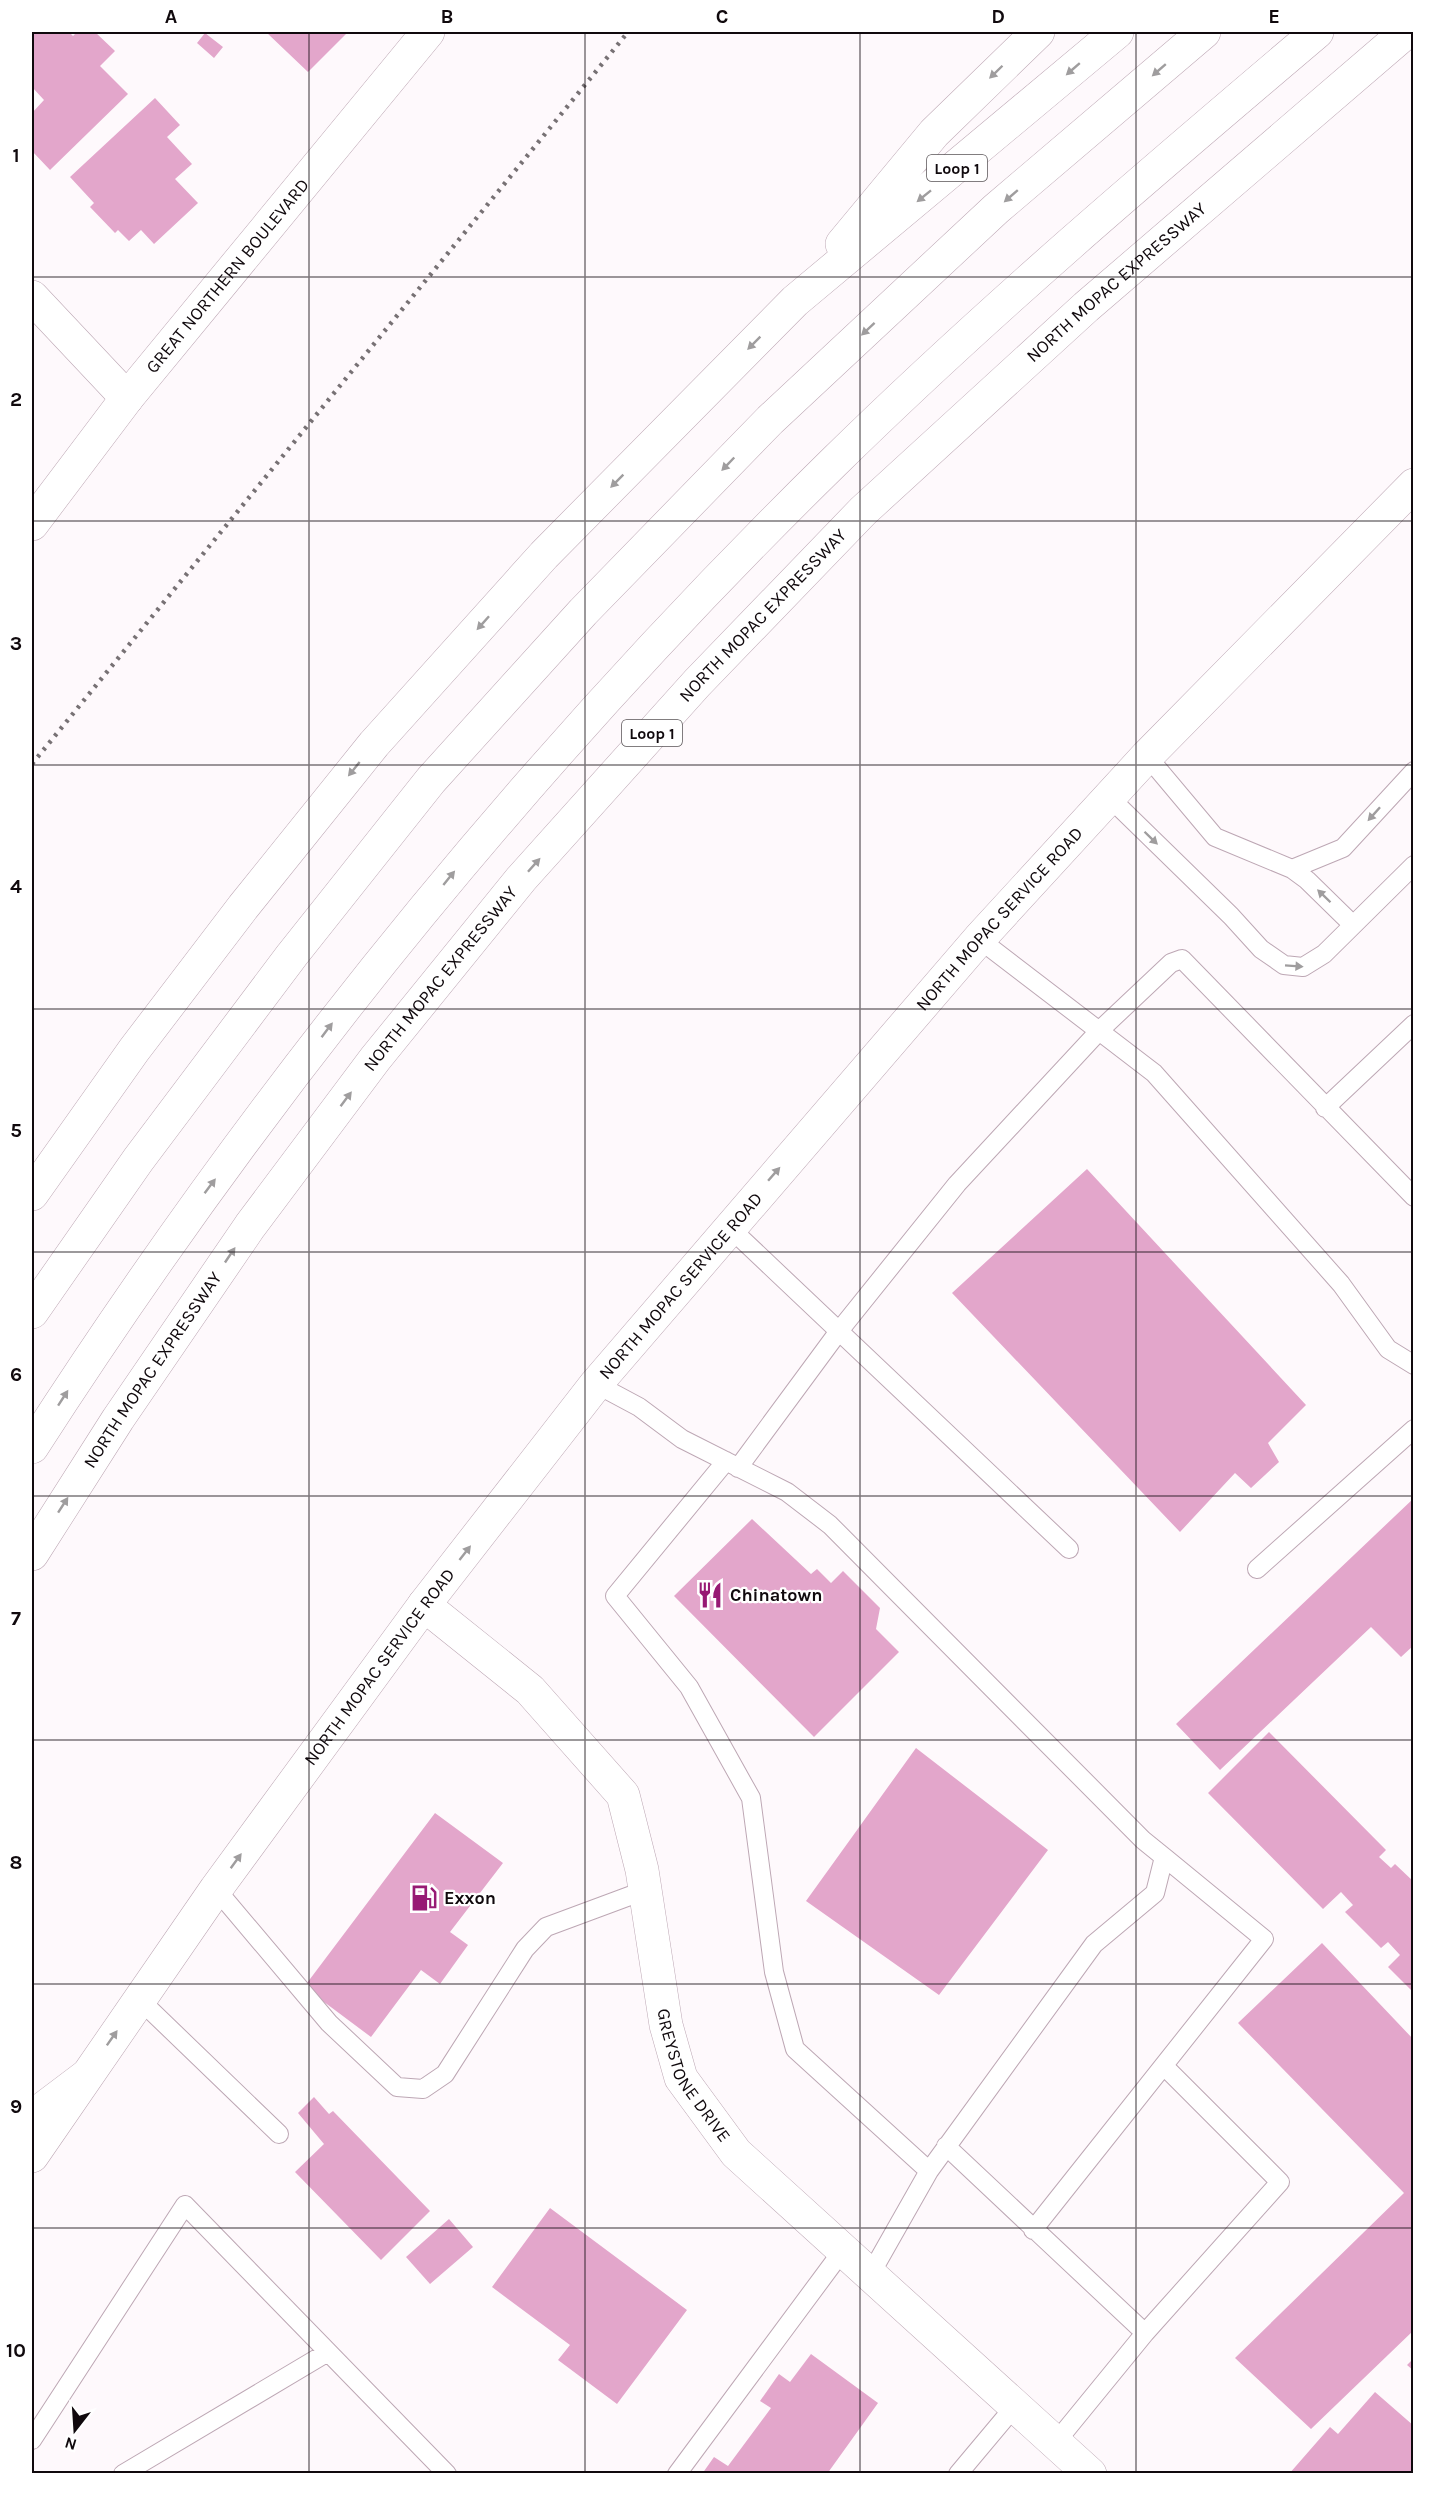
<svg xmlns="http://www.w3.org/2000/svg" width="1445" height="2505" font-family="Karla,sans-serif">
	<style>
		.building { fill: #e3a6cb }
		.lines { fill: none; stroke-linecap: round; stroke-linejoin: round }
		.lane-casing { stroke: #bda7b4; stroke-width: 20 }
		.street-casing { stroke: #bda7b4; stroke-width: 34 }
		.secondary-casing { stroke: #bda7b4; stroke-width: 34 }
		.highway-casing { stroke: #bda7b4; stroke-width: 34 }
		.lane { stroke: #fff; stroke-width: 18 }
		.street { stroke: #fff; stroke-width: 33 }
		.secondary { stroke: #fff; stroke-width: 33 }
		.highway { stroke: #fff; stroke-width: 33 }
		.rail { stroke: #777174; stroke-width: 4.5; stroke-dasharray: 3 6; stroke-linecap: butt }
		.oneway { fill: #9f9d9e }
		.grid { fill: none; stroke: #10090d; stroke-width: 1.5; stroke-opacity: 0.55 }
		.labels { text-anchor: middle; stroke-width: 4.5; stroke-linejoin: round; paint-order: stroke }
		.shield { fill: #fff; stroke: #585356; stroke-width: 1.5 }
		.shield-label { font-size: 16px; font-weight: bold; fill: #10090d }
		.street-label { font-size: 18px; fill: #10090d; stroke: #fff }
		.poi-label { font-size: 18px; font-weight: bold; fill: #10090d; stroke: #fff; text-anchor: start }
		.neatline { fill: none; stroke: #10090d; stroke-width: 2 }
		.grid-label { font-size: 20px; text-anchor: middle; font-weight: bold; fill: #10090d }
	</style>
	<rect width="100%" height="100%" fill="#fef9fc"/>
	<!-- building -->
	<path class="building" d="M 32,32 L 69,32 L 73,36 L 77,32 L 95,32 L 115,51 L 100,66 L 128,94 L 50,170 L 32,151 L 32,113 L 44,100 L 32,87 Z
		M 266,32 L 348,32 L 308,72 Z
		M 205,33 L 223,47 L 214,58 L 197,43 Z
		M 155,98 L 180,125 L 167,137 L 192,164 L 175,179 L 198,203 L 154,244 L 141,230 L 129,241 L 118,230 L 115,233 L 90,207 L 94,203 L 70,177 Z
		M 1087,1169 L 1306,1405 L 1268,1443 L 1279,1462 L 1251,1488 L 1235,1473 L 1180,1532 L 952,1293 Z
		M 1414,1498 L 1414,1645 L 1401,1657 L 1371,1627 L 1220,1770 L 1176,1724 Z
		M 752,1519 L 811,1574 L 817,1569 L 831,1583 L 843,1571 L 880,1608 L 876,1629 L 899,1652 L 814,1737 L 674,1596 Z
		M 1269,1732 L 1386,1850 L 1379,1857 L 1391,1868 L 1395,1864 L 1414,1882 L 1414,1993 L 1388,1967 L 1400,1955 L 1388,1942 L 1381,1948 L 1345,1912 L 1353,1905 L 1341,1892 L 1323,1909 L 1208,1793 Z
		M 916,1748 L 1048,1850 L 939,1995 L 806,1901 Z
		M 435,1813 L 503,1863 L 450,1932 L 468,1945 L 440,1984 L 421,1970 L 371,2037 L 304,1987 Z
		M 1322,1943 L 1414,2040 L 1414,2330 L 1311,2429 L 1235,2358 L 1404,2193 L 1238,2023 Z
		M 314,2097 L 329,2114 L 333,2111 L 430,2211 L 381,2260 L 295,2172 L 324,2144 L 298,2113 Z
		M 550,2208 L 687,2310 L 617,2404 L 558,2360 L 570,2345 L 492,2287 Z
		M 449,2219 L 473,2247 L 430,2284 L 406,2257 Z
		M 811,2354 L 878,2403 L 827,2474 L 702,2474 L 714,2457 L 728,2466 L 771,2408 L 760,2401 L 779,2374 L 790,2382 Z
		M 1414,2358 L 1414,2371 L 1407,2365 Z
		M 1375,2392 L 1414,2426 L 1414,2474 L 1289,2474 L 1330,2427 L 1338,2434 Z"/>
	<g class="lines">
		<!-- lane casing -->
		<g class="lane-casing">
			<path id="lane" d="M 1147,756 L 1215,837 L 1292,869 L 1343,848 L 1414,771
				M 1109,797 L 1231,916 L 1261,949 L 1284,965 L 1303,967 L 1324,954 L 1414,865
				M 1292,869 L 1307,880 L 1353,925
				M 979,939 L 1154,1073 L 1341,1284 L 1388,1349 L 1414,1365
				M 1325,1108 L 1414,1024
				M 729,1227 L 1069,1549
				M 596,1384 L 639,1407 L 682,1439 L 787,1492 L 830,1525 L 1143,1840 L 1164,1857 L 1155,1893 L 1094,1944 L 929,2171 L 870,2275
				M 726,1461 L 615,1596 L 689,1687 L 751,1798 L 774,1972 L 795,2049 L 929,2171
				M 738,1468 L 839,1331 L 957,1184 L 1100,1030 L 1171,963 L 1182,959 L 1414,1197
				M 1257,1569 L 1414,1429
				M 216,1889 L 329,2023 L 397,2087 L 423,2089 L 445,2074 L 525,1949 L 546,1927 L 643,1891
				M 139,1999 L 279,2134
				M 946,2146 L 1145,2333 L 1056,2442
				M 1033,2230 L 1264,1939 L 1164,1857
				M 1145,2333 L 1280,2182 L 1164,2066
				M 32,2440 L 185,2205 L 447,2474
				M 123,2474 L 328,2352
				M 677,2474 L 843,2250
				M 958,2474 L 1015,2406"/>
		</g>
		<!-- street casing -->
		<g class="street-casing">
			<path id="street" d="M 32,297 L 127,398"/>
		</g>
		<!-- secondary casing -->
		<g class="secondary-casing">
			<g id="secondary">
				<path id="s1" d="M 32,524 L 127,398 L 428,32"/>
				<path id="s2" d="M 424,1605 L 530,1690 L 623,1795 L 642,1870 L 666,2025 L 681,2078 L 736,2153 L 1090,2474"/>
				<path id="s3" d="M 32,2156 L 216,1889 L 424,1605 L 596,1384 L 979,939 L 1147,756 L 1414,485"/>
			</g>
		</g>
		<!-- highway casing -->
		<g class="highway-casing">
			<g id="highway">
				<path d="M 842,244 L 934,133 L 1038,32"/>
				<path d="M 32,1194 L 134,1050 L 243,907 L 374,744 L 544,555 L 795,301 L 1117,32"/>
				<path d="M 32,1312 L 138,1160 L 292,955 L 431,780 L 583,612 L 770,420 L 996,209 L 1204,32"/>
				<path d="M 32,1447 C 262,1090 531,759 834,462 C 988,311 1153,171 1317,32"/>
				<path id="s4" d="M 32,1554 L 118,1419 L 250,1226 L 375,1059 L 521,879 L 697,683 L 863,511 L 1086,307 L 1406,32"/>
				<path d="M 32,2117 L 85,2077"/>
			</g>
		</g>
		<!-- lane -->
		<use href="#lane" class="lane"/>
		<!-- street -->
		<use href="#street" class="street"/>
		<!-- secondary -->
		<use href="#secondary" class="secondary"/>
		<!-- highway -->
		<use href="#highway" class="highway"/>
		<!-- rail -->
		<path class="rail" d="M 32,764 L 628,32"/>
	</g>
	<!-- one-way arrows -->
	<defs><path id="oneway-solid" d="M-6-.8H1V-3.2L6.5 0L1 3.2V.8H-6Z" transform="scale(1.5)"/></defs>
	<g class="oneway">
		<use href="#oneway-solid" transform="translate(1073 69) rotate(139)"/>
		<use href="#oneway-solid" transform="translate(1159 70) rotate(139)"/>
		<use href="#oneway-solid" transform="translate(996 72) rotate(136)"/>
		<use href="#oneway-solid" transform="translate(924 196) rotate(141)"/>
		<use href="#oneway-solid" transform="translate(1011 196) rotate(139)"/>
		<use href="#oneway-solid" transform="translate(868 329) rotate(137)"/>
		<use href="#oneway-solid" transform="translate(754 343) rotate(135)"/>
		<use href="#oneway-solid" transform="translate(728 464) rotate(134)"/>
		<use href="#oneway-solid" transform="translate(617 481) rotate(135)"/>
		<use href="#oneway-solid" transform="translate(483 623) rotate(132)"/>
		<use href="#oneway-solid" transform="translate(354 769) rotate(129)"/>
		<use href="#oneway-solid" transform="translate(1374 814) rotate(132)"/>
		<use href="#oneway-solid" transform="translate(1151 838) rotate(44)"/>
		<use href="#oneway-solid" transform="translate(534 865) rotate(-48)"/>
		<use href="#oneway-solid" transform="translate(449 878) rotate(-51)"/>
		<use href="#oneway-solid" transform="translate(1324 896) rotate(-136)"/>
		<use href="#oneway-solid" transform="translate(1294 966) rotate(4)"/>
		<use href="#oneway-solid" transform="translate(327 1030) rotate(-53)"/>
		<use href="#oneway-solid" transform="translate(346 1099) rotate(-53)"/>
		<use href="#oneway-solid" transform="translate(774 1174) rotate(-49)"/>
		<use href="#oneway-solid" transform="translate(210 1186) rotate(-53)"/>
		<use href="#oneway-solid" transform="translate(230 1255) rotate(-56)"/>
		<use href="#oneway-solid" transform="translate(63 1398) rotate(-57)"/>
		<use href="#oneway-solid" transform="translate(63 1505) rotate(-57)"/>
		<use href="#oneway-solid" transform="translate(465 1553) rotate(-52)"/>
		<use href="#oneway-solid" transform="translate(236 1861) rotate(-54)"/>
		<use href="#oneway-solid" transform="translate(112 2038) rotate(-55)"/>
	</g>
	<!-- grid -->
	<path class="grid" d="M 309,32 L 309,2474M 585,32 L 585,2474M 860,32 L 860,2474M 1136,32 L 1136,2474M 32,277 L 1414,277M 32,521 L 1414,521M 32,765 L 1414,765M 32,1009 L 1414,1009M 32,1252 L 1414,1252M 32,1496 L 1414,1496M 32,1740 L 1414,1740M 32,1984 L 1414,1984M 32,2228 L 1414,2228"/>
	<!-- icons -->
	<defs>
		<g id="restaurant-bare" transform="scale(2.07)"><path d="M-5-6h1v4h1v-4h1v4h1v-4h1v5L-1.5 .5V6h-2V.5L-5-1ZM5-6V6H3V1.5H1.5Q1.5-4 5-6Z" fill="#971a74" stroke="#fff" stroke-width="2.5" paint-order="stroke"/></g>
		<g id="fuel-bare" transform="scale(2.07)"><path d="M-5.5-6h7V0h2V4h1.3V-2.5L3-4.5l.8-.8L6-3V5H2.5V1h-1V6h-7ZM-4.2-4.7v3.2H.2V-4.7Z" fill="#971a74" stroke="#fff" stroke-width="2.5" paint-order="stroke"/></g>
	</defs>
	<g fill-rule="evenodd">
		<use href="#restaurant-bare" x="710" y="1595"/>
		<use href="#fuel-bare" x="424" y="1898"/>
	</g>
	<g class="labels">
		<!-- shield labels -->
		<g class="shield">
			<rect x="927" y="155" width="60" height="26" rx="4.5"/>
			<rect x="622" y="720" width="60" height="26" rx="4.5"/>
		</g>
		<g class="shield-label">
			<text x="957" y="174">Loop 1</text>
			<text x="652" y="739">Loop 1</text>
		</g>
		<!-- street labels -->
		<g class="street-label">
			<text dy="6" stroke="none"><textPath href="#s1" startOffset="316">GREAT NORTHERN BOULEVARD</textPath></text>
			<text dy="6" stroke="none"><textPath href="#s4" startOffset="1678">NORTH MOPAC EXPRESSWAY</textPath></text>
			<text dy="6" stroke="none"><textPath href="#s4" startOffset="1192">NORTH MOPAC EXPRESSWAY</textPath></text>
			<text dy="6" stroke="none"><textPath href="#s3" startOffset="1572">NORTH MOPAC SERVICE ROAD</textPath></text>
			<text dy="6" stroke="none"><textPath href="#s4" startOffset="706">NORTH MOPAC EXPRESSWAY</textPath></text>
			<text dy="6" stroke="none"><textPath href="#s3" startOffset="1086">NORTH MOPAC SERVICE ROAD</textPath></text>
			<text dy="6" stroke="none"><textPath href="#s4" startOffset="220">NORTH MOPAC EXPRESSWAY</textPath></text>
			<text dy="6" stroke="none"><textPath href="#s3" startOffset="600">NORTH MOPAC SERVICE ROAD</textPath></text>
			<text dy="6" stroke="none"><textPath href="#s2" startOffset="568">GREYSTONE DRIVE</textPath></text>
		</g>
		<!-- poi labels -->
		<g class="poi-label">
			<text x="730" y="1601">Chinatown</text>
			<text x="444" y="1904">Exxon</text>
		</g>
	</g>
	<!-- border -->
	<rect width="1445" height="2505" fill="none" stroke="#ffffff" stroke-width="66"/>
	<!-- north arrow -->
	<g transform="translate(75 2430) rotate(197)" stroke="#ffffff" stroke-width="4.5" paint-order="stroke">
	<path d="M0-4.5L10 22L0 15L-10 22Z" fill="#10090d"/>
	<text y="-9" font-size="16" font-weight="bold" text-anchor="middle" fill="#10090d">N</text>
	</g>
	<rect x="33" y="33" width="1379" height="2439" class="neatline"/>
	<g class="grid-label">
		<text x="171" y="23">A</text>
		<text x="447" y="23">B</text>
		<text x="722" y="23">C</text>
		<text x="998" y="23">D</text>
		<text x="1274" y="23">E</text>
		<text x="16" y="162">1</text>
		<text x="16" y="406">2</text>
		<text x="16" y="650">3</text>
		<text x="16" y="893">4</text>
		<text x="16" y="1137">5</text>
		<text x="16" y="1381">6</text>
		<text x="16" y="1625">7</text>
		<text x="16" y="1869">8</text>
		<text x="16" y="2113">9</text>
		<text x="16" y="2357">10</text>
	</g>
</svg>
